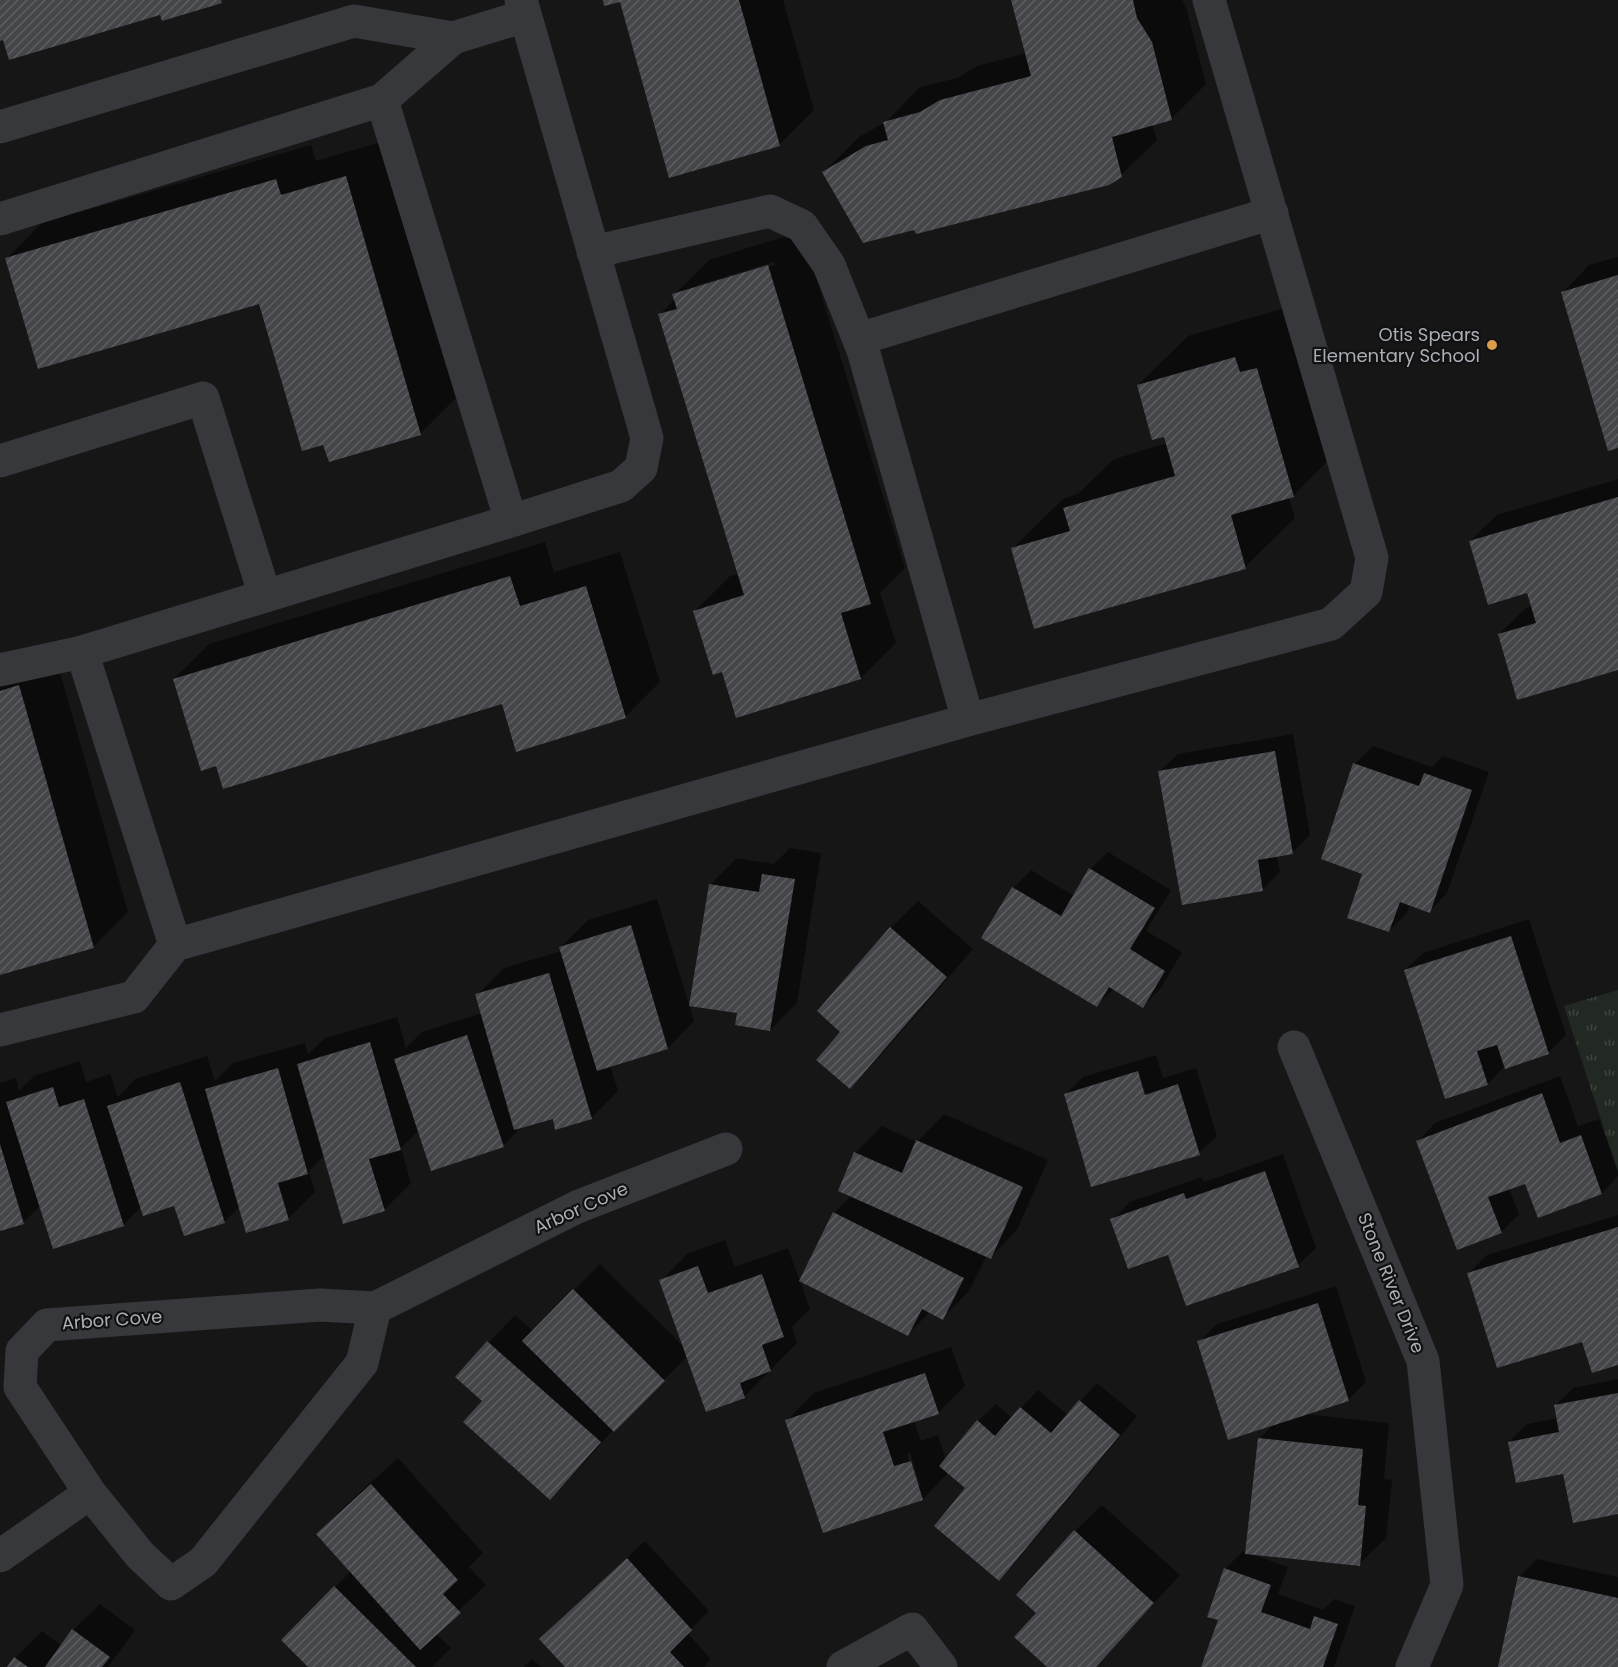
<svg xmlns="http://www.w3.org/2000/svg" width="1618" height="1667" font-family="Poppins,sans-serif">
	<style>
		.grass { fill: url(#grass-tufts) }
		.shadow { fill: #0007; fill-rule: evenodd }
		.building { fill: url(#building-hatch) }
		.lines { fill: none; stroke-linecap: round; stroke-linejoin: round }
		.minor { stroke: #37383c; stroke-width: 33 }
		.poi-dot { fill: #da9d4b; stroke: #111112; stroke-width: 2 }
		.labels { text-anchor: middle; stroke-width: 4.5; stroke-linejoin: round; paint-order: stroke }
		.poi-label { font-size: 18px; fill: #aaaeb6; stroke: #111112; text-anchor: end }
		.street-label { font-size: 18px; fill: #aaaeb6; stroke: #111112 }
	</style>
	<defs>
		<pattern id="grass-tufts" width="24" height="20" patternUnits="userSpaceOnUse" patternTransform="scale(1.5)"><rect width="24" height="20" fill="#222923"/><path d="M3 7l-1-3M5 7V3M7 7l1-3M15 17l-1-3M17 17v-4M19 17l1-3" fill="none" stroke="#3f4641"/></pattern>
		<pattern id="building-hatch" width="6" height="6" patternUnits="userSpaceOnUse" patternTransform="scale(1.5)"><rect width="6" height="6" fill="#45464a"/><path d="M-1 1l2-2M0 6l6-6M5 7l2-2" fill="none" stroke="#5d5e62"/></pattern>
	</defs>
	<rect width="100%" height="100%" fill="#161617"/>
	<!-- grass -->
	<path class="grass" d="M 1618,990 L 1618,1172 L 1564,1006 Z"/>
	<!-- shadow -->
	<path class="shadow" d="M 604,0 L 783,0 L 814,110 L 779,145 L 621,0 Z
		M 1013,0 L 1182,0 L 1186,7 L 1206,84 L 1171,119 L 1152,124 L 1157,140 L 1121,175 L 915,228 L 824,172 L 859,137 L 887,121 L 920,87 L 957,78 L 977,66 L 1027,53 Z
		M 381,142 L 456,398 L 421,433 L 330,460 L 324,443 L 260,302 L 7,258 L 42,223 L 311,145 L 316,161 Z
		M 802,231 L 905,568 L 880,593 L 896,643 L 861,678 L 723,670 L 695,611 L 730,576 L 739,574 L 660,314 L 675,299 L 674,295 L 709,260 ZM 774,262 L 775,265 L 694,290 L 698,285 Z
		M 1618,257 L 1618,447 L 1563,292 L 1589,265 Z
		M 1285,308 L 1342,446 L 1293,496 L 1289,497 L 1295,518 L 1245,567 L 1013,548 L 1063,499 L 1078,494 L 1114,459 L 1167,443 L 1165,435 L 1138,385 L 1188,336 Z
		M 1618,479 L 1618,669 L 1499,634 L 1526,608 L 1532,606 L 1528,591 L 1470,541 L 1497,515 Z
		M 545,542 L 554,572 L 620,552 L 660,682 L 625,717 L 503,702 L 217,764 L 174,679 L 209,644 Z
		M 54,651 L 128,912 L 93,947 L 0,974 L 0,667 Z
		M 1293,734 L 1310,835 L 1292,853 L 1277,855 L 1280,872 L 1262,890 L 1160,771 L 1178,754 Z
		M 1373,746 L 1432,767 L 1443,756 L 1489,772 L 1447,893 L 1430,911 L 1410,904 L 1407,913 L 1389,931 L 1355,764 Z
		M 790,848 L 821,853 L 797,1003 L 770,1030 L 738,1012 L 710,885 L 737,858 L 774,864 Z
		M 1108,852 L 1171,890 L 1146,931 L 1182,952 L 1161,988 L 1143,1006 L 1114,989 L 1097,1005 L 1013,888 L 1031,870 L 1074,896 L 1090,869 Z
		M 657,899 L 694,1021 L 668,1048 L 610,1065 L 618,1091 L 591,1118 L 554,1117 L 522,1126 L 503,1146 L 419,1130 L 401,1148 L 411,1183 L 384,1210 L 325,1155 L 309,1171 L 315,1192 L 288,1219 L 240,1206 L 225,1221 L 185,1234 L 175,1204 L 141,1207 L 123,1225 L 41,1205 L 23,1223 L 0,1229 L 0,1083 L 16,1078 L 19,1091 L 34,1076 L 80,1061 L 86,1082 L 110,1074 L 118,1097 L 135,1079 L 207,1056 L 215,1081 L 233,1063 L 305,1043 L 308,1054 L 325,1038 L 397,1017 L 406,1048 L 422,1032 L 482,1013 L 477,995 L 504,968 L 562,951 L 561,947 L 588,920 Z
		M 918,901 L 973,949 L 876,1061 L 850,1087 L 842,1031 L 819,1011 L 891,928 Z
		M 1529,919 L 1566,1035 L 1548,1053 L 1505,1066 L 1488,1084 L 1405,970 L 1423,953 Z
		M 1156,1055 L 1163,1078 L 1196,1068 L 1217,1136 L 1199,1153 L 1065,1095 L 1083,1077 Z
		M 1560,1076 L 1578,1126 L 1599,1119 L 1618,1171 L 1618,1176 L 1602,1193 L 1539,1216 L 1526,1182 L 1509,1188 L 1519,1214 L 1501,1232 L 1418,1141 L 1435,1123 Z
		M 944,1114 L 1048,1160 L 1017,1230 L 991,1257 L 987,1255 L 969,1291 L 943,1318 L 930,1312 L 908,1334 L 834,1213 L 852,1195 L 855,1153 L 882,1126 L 917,1142 Z
		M 1283,1154 L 1316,1248 L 1298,1265 L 1168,1253 L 1112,1220 L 1130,1202 L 1202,1177 L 1204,1182 Z
		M 1618,1215 L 1618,1364 L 1469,1273 L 1487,1255 Z
		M 725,1240 L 735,1267 L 788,1248 L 810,1309 L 792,1327 L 797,1343 L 745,1396 L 707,1410 L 688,1356 L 613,1430 L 577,1471 L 550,1498 L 484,1401 L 457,1377 L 489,1342 L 515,1315 L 533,1331 L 600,1264 L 685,1348 L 661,1281 L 687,1254 Z
		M 1336,1286 L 1366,1382 L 1348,1400 L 1304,1414 L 1389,1423 L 1384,1479 L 1392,1480 L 1386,1538 L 1359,1564 L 1252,1554 L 1288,1567 L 1278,1594 L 1323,1610 L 1334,1599 L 1355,1606 L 1334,1667 L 1203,1667 L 1219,1619 L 1225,1569 L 1243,1551 L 1247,1553 L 1259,1439 L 1274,1424 L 1199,1342 L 1217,1324 Z
		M 951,1347 L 965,1386 L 938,1413 L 914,1421 L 921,1441 L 938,1435 L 946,1460 L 978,1421 L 996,1404 L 1012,1418 L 1038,1390 L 1068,1415 L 1097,1383 L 1137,1416 L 1017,1561 L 999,1579 L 967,1487 L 949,1472 L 923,1499 L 824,1531 L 787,1420 L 814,1393 ZM 910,1453 L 920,1485 L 917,1485 L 907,1454 Z
		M 1618,1379 L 1618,1513 L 1565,1472 L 1509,1442 L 1527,1424 L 1558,1418 L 1555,1406 L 1573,1388 Z
		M 398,1458 L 483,1553 L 469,1567 L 486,1585 L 435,1633 L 451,1648 L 432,1667 L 310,1667 L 283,1640 L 351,1571 L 318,1534 L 344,1507 Z
		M 1102,1505 L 1180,1575 L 1096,1667 L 1050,1667 L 1038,1613 L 1075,1531 Z
		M 645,1541 L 709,1611 L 687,1633 L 711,1659 L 704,1667 L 567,1667 L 559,1621 Z
		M 1537,1559 L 1618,1577 L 1618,1667 L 1500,1667 L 1519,1577 Z
		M 100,1604 L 135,1630 L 108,1667 L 9,1667 L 15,1658 L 42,1631 L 62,1646 L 73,1630 Z
		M 532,1659 L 542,1667 L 524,1667 Z"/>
	<!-- building -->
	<path class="building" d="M 0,0 L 221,0 L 222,3 L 162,21 L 160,15 L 9,60 L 3,40 L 0,41 Z
		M 603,0 L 739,0 L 780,146 L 669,178 L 620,2 L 604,6 Z
		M 1011,0 L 1133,0 L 1137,18 L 1152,42 L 1172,120 L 1112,137 L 1122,177 L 1109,185 L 916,234 L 914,230 L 863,243 L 822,172 L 866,146 L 888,140 L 883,122 L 920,112 L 940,100 L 1031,76 Z
		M 346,176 L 421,435 L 329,462 L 323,445 L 302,451 L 259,304 L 38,369 L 5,258 L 276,179 L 281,195 Z
		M 768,265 L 871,604 L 841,613 L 861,679 L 736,718 L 722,672 L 713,675 L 693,611 L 744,595 L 658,314 L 677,309 L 672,294 Z
		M 1618,275 L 1618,448 L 1608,451 L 1561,292 Z
		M 1235,357 L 1240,372 L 1257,368 L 1294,497 L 1231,515 L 1246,569 L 1034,629 L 1011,548 L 1070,531 L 1063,508 L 1175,476 L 1164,437 L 1152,440 L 1137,385 Z
		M 1618,497 L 1618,670 L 1517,700 L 1498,634 L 1536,623 L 1527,593 L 1488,605 L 1469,541 Z
		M 510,576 L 520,606 L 586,586 L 626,718 L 516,752 L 502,704 L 223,789 L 216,766 L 201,771 L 173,679 Z
		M 19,685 L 94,948 L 0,975 L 0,691 Z
		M 1275,751 L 1293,854 L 1258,860 L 1263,891 L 1182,905 L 1158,771 Z
		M 1353,763 L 1419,786 L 1424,773 L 1472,790 L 1430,913 L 1400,902 L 1389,932 L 1347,918 L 1362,874 L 1321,859 Z
		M 1089,868 L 1155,908 L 1130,949 L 1165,971 L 1143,1008 L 1109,987 L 1097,1007 L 981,938 L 1012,887 L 1061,916 Z
		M 762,874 L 795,879 L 770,1031 L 735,1025 L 737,1013 L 689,1006 L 709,884 L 759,892 Z
		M 631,925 L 668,1049 L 597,1071 L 559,947 Z
		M 890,927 L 947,977 L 850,1089 L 816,1060 L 840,1032 L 817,1011 Z
		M 1511,936 L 1549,1054 L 1505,1069 L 1497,1045 L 1477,1051 L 1488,1085 L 1445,1099 L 1404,970 Z
		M 549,973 L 592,1119 L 555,1130 L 553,1119 L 514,1130 L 475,994 Z
		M 467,1035 L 504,1147 L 431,1171 L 394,1059 Z
		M 370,1042 L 401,1150 L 369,1159 L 385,1211 L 343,1224 L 297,1064 Z
		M 278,1068 L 308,1174 L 278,1183 L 289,1220 L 246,1233 L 205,1089 Z
		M 1138,1071 L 1145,1095 L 1178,1084 L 1200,1155 L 1091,1187 L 1064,1094 Z
		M 180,1082 L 225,1223 L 184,1236 L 174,1206 L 143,1216 L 107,1106 Z
		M 53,1087 L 59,1107 L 84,1099 L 124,1226 L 53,1249 L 6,1102 Z
		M 1542,1093 L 1560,1143 L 1581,1135 L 1602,1194 L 1538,1218 L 1525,1184 L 1488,1197 L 1502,1233 L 1457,1250 L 1416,1141 Z
		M 916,1140 L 1023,1187 L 991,1259 L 838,1191 L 854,1152 L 902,1173 Z
		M 0,1144 L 24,1224 L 0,1231 Z
		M 1265,1171 L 1299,1267 L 1186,1306 L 1168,1255 L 1128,1269 L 1110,1219 L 1184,1193 L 1186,1199 Z
		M 833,1212 L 964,1278 L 943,1320 L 922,1309 L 908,1336 L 799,1281 Z
		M 1618,1227 L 1618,1365 L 1592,1373 L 1582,1342 L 1497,1368 L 1467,1273 Z
		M 698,1266 L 708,1293 L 762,1274 L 784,1337 L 762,1345 L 771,1371 L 740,1383 L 745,1398 L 706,1412 L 659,1280 Z
		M 573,1289 L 665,1381 L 614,1432 L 522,1341 Z
		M 1318,1303 L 1349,1401 L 1228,1440 L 1197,1341 Z
		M 487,1341 L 601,1442 L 550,1500 L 463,1422 L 482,1401 L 455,1377 Z
		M 925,1373 L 939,1414 L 883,1432 L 894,1466 L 911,1461 L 923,1500 L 823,1533 L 785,1420 Z
		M 1618,1393 L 1618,1514 L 1573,1523 L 1563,1474 L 1516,1483 L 1508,1442 L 1559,1432 L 1554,1405 Z
		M 1079,1400 L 1120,1435 L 999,1581 L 934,1526 L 965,1488 L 939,1466 L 977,1420 L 995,1436 L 1020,1407 L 1051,1433 Z
		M 1258,1438 L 1363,1449 L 1358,1505 L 1366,1506 L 1360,1566 L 1245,1554 Z
		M 371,1484 L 458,1580 L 443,1594 L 461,1613 L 420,1650 L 316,1534 Z
		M 1074,1530 L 1154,1603 L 1096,1667 L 1047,1667 L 1014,1637 L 1036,1613 L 1016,1595 Z
		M 627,1558 L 692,1630 L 670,1652 L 684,1667 L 565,1667 L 539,1639 Z
		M 1224,1568 L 1271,1585 L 1261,1612 L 1310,1629 L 1314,1616 L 1338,1624 L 1323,1667 L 1201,1667 L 1218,1620 L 1207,1617 Z
		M 1518,1576 L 1618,1598 L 1618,1667 L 1498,1667 Z
		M 334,1586 L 416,1667 L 308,1667 L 281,1640 Z
		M 72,1629 L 110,1657 L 102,1667 L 45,1667 Z
		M 14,1657 L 28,1667 L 7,1667 Z"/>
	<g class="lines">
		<!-- minor -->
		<path class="minor" d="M 453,38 L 525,16
			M 0,127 L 354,21 L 453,38 L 382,100 L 0,219
			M 593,252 L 770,211 L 802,226 L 829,265 L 863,350 L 968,720
			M 859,339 L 1272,213
			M 0,461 L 203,398 L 265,596
			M 511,521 L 621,486 L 641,468 L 647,438 L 521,0
			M 82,652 L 175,945
			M 0,670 L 82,652 L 511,521 L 382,100
			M 0,1030 L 134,997 L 175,945 L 968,720 L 1331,624 L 1366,592 L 1372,558 L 1209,0
			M 1294,1047 L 1423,1361 L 1447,1585 L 1412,1667
			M 375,1308 L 362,1363 L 203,1562 L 171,1584 L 140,1555 L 90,1493 L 20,1387 L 22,1351 L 47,1325 L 320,1305 L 375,1308 L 577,1207 L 726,1149
			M 0,1556 L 90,1493
			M 843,1667 L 912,1629 L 941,1667"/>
	</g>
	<!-- markers -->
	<circle class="poi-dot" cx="1492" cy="345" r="6"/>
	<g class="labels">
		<!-- poi labels -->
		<g class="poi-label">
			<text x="1480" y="341">Otis Spears<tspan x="1480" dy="21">Elementary School</tspan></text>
		</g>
		<!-- street labels -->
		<g class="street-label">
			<text transform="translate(581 1208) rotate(-24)" y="6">Arbor Cove</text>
			<text transform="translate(1391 1283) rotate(68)" y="6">Stone River Drive</text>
			<text transform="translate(112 1320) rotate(-4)" y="6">Arbor Cove</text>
		</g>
	</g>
</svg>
